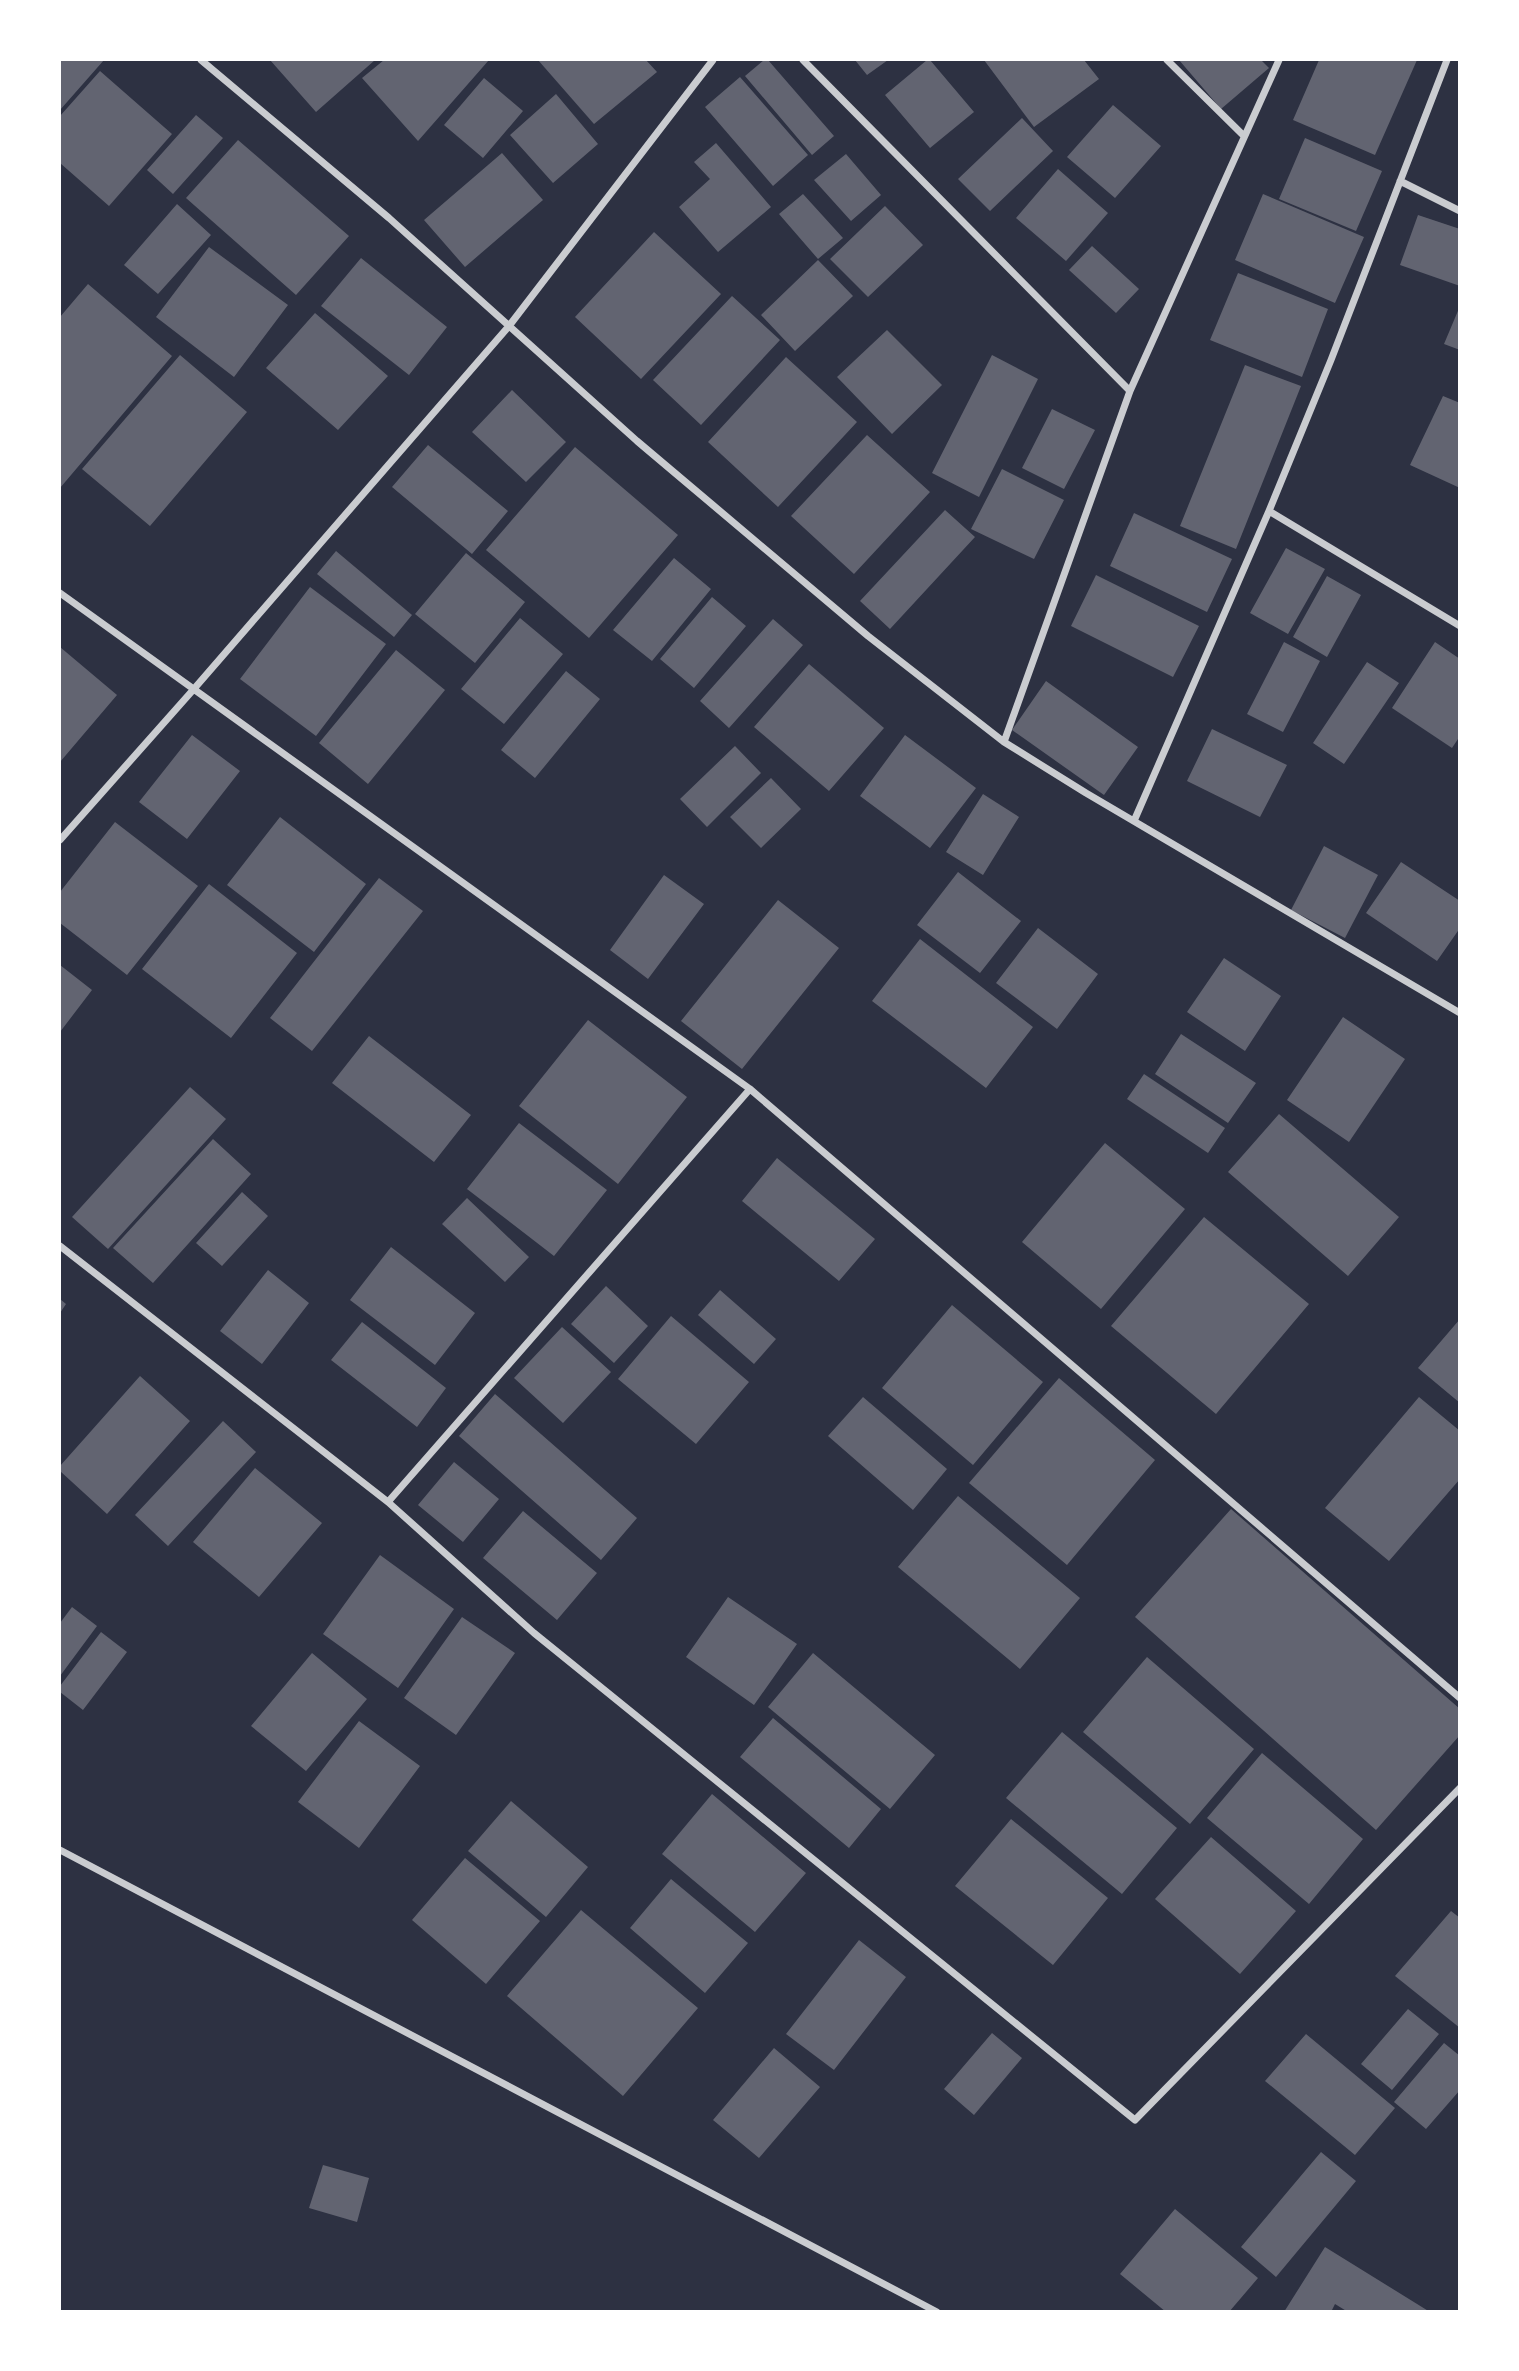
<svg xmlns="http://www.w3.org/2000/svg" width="1519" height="2371" font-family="Ubuntu,sans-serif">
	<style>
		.building { fill: #626471 }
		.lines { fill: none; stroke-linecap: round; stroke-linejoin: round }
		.minor { stroke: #caccd0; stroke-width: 7 }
	</style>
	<rect width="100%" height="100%" fill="#2d3142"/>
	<!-- building -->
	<path class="building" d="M 60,60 L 104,60 L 60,110 Z
		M 270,60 L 375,60 L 316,112 Z
		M 384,60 L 489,60 L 418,141 L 362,78 Z
		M 538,60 L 646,60 L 657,72 L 594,124 Z
		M 764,60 L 768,60 L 834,136 L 812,155 L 745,76 Z
		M 855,60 L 888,60 L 867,75 Z
		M 927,60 L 930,60 L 974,112 L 930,148 L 885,95 Z
		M 984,60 L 1084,60 L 1099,79 L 1034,127 Z
		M 1179,60 L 1261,60 L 1269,68 L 1221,109 Z
		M 1319,60 L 1417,60 L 1375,155 L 1293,120 Z
		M 100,71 L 172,134 L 109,206 L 60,163 L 60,116 Z
		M 740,77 L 808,155 L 773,186 L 705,107 Z
		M 484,78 L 523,111 L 483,158 L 444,125 Z
		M 556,94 L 598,144 L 553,183 L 510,135 Z
		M 1113,105 L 1161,146 L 1115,198 L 1067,157 Z
		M 196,115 L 223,138 L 173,194 L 147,170 Z
		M 1022,118 L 1053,151 L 990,211 L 958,179 Z
		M 1305,138 L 1382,171 L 1356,231 L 1279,199 Z
		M 238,140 L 349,236 L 296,295 L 186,198 Z
		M 716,143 L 771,207 L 718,252 L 679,207 L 710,179 L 694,162 Z
		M 502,153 L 543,200 L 465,267 L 424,220 Z
		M 846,154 L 881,195 L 851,221 L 814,180 Z
		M 1058,169 L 1108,213 L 1066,261 L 1016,218 Z
		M 803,194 L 843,238 L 818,259 L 779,214 Z
		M 1263,194 L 1364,237 L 1335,303 L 1235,260 Z
		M 177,204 L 211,235 L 158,294 L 124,265 Z
		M 885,206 L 923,245 L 868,297 L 830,259 Z
		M 1418,215 L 1460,229 L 1460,286 L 1400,265 Z
		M 654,232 L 721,294 L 641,379 L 575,317 Z
		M 1092,246 L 1139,289 L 1116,313 L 1069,270 Z
		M 209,247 L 288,305 L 234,377 L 156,317 Z
		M 361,258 L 447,327 L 409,375 L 321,306 Z
		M 818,260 L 853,296 L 795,351 L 761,315 Z
		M 1238,273 L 1328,309 L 1302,377 L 1210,340 Z
		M 88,284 L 172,356 L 60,488 L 60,317 Z
		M 732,296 L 780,340 L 701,425 L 653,380 Z
		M 1460,306 L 1460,350 L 1444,344 Z
		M 315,313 L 388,376 L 338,430 L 266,368 Z
		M 887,330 L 942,385 L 892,434 L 837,377 Z
		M 180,355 L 247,412 L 150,526 L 82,469 Z
		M 992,355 L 1038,379 L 979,497 L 932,473 Z
		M 786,357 L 857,422 L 778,507 L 708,442 Z
		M 1245,365 L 1301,386 L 1236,549 L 1180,526 Z
		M 512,390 L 566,442 L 526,482 L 472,432 Z
		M 1443,396 L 1460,403 L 1460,488 L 1410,465 Z
		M 1052,409 L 1095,430 L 1064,489 L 1022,468 Z
		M 867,435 L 930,492 L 854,574 L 791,516 Z
		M 428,445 L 508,511 L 472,554 L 392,487 Z
		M 575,447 L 678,535 L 589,638 L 486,550 Z
		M 1002,469 L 1064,500 L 1034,559 L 971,529 Z
		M 945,510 L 975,537 L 890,629 L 860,601 Z
		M 1134,513 L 1232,559 L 1207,612 L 1110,566 Z
		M 1286,548 L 1325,569 L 1288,634 L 1250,613 Z
		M 336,551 L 412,615 L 394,637 L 317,574 Z
		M 466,553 L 525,602 L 475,663 L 415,614 Z
		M 674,558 L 711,589 L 652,661 L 613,630 Z
		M 1096,575 L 1199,626 L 1173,677 L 1071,626 Z
		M 1327,576 L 1361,595 L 1327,657 L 1293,637 Z
		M 310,587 L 386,644 L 316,736 L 240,679 Z
		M 712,597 L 746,626 L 694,688 L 660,659 Z
		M 520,618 L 563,654 L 504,724 L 461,689 Z
		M 773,619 L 803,645 L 729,728 L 700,701 Z
		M 1284,642 L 1320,661 L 1283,732 L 1247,714 Z
		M 1435,642 L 1460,659 L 1460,736 L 1452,748 L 1392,708 Z
		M 60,647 L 117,695 L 60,762 Z
		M 396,650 L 445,690 L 368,784 L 319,743 Z
		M 1367,662 L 1399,683 L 1344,764 L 1313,743 Z
		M 809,664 L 884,728 L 829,791 L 754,727 Z
		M 566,671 L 600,699 L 535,778 L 501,750 Z
		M 1046,681 L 1138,747 L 1104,795 L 1012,730 Z
		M 1212,729 L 1287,765 L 1260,817 L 1187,781 Z
		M 192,735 L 240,771 L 187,839 L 139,802 Z
		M 905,735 L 976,788 L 930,848 L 860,796 Z
		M 735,746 L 761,773 L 707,827 L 680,799 Z
		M 771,778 L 801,809 L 761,848 L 730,817 Z
		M 983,794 L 1019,817 L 983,875 L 946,852 Z
		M 280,817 L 366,884 L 314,952 L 227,885 Z
		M 115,822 L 198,886 L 127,975 L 60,923 L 60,892 Z
		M 1324,846 L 1378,875 L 1345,938 L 1291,910 Z
		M 1401,862 L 1460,901 L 1460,928 L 1437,961 L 1366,913 Z
		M 958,872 L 1021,921 L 980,973 L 917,925 Z
		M 664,875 L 704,904 L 648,979 L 610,950 Z
		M 379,878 L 423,911 L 312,1051 L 270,1018 Z
		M 209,884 L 297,953 L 231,1038 L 142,969 Z
		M 778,900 L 839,948 L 742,1069 L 681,1021 Z
		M 1038,928 L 1098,974 L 1057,1029 L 996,983 Z
		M 920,939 L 1033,1027 L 986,1088 L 872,1001 Z
		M 1224,958 L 1281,996 L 1245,1051 L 1187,1012 Z
		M 60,965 L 92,990 L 60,1032 Z
		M 1343,1017 L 1405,1059 L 1349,1142 L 1287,1100 Z
		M 588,1020 L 687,1097 L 618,1184 L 519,1106 Z
		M 1181,1034 L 1256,1083 L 1228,1123 L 1155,1074 Z
		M 369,1036 L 471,1115 L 434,1162 L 332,1083 Z
		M 1144,1074 L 1225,1128 L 1208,1153 L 1127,1099 Z
		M 190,1087 L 226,1119 L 108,1249 L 72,1217 Z
		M 1279,1114 L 1399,1217 L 1348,1276 L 1228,1172 Z
		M 519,1123 L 607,1190 L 554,1256 L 467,1189 Z
		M 213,1139 L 251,1174 L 153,1283 L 113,1248 Z
		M 1105,1143 L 1185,1209 L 1101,1309 L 1022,1242 Z
		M 777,1158 L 875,1239 L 839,1281 L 742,1201 Z
		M 242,1192 L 268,1216 L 222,1266 L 196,1243 Z
		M 467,1198 L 529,1257 L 505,1282 L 442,1224 Z
		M 1204,1217 L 1309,1304 L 1216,1414 L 1111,1326 Z
		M 391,1247 L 475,1313 L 435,1365 L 350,1300 Z
		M 268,1270 L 309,1303 L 262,1364 L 220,1331 Z
		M 606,1286 L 648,1326 L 614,1363 L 571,1324 Z
		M 720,1290 L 776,1339 L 754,1364 L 698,1315 Z
		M 60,1299 L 66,1304 L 60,1313 Z
		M 952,1305 L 1043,1382 L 973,1465 L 882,1388 Z
		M 671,1316 L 749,1382 L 696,1444 L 618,1379 Z
		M 1460,1319 L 1460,1403 L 1418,1368 Z
		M 362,1322 L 446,1388 L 417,1427 L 331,1360 Z
		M 562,1327 L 611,1372 L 563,1423 L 514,1378 Z
		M 140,1376 L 190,1421 L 107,1514 L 60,1471 L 60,1466 Z
		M 1059,1378 L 1155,1460 L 1067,1565 L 969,1483 Z
		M 495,1394 L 637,1518 L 601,1560 L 459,1436 Z
		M 863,1397 L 947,1469 L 913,1510 L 828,1436 Z
		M 1419,1397 L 1460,1431 L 1460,1479 L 1389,1561 L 1325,1508 Z
		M 223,1421 L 256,1452 L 168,1546 L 135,1515 Z
		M 454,1462 L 499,1499 L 463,1542 L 418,1505 Z
		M 255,1468 L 322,1523 L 259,1597 L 193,1542 Z
		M 958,1496 L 1080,1598 L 1020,1669 L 898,1567 Z
		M 1231,1509 L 1460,1709 L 1460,1735 L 1376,1830 L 1135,1617 Z
		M 523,1511 L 597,1573 L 557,1620 L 483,1558 Z
		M 380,1555 L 454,1609 L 398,1688 L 323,1634 Z
		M 728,1597 L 797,1644 L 754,1705 L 686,1657 Z
		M 72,1607 L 97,1626 L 60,1676 L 60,1623 Z
		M 462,1617 L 515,1653 L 456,1735 L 404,1698 Z
		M 101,1632 L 127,1652 L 83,1710 L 60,1692 L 60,1686 Z
		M 312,1653 L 367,1699 L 306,1771 L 251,1726 Z
		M 813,1653 L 935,1755 L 890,1809 L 768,1707 Z
		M 1147,1657 L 1254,1749 L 1190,1824 L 1083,1732 Z
		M 773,1718 L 881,1809 L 849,1848 L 740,1757 Z
		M 359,1721 L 420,1766 L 359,1848 L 298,1802 Z
		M 1062,1732 L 1177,1828 L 1122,1894 L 1006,1798 Z
		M 1262,1753 L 1363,1839 L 1309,1904 L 1207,1818 Z
		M 712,1794 L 806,1873 L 755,1932 L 662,1854 Z
		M 511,1801 L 588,1867 L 546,1917 L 468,1851 Z
		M 1011,1819 L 1108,1898 L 1053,1965 L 955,1886 Z
		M 1211,1837 L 1296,1911 L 1240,1974 L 1155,1899 Z
		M 465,1858 L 540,1921 L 486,1984 L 412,1920 Z
		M 671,1879 L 748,1943 L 705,1993 L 630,1928 Z
		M 581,1910 L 698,2008 L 623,2096 L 507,1996 Z
		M 1451,1911 L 1460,1918 L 1460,2028 L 1395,1976 Z
		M 859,1940 L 906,1977 L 834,2070 L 786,2034 Z
		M 1408,2009 L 1439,2034 L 1392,2090 L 1361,2064 Z
		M 992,2033 L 1022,2058 L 974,2115 L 944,2089 Z
		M 1306,2034 L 1395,2108 L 1355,2155 L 1265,2081 Z
		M 1444,2043 L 1460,2056 L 1460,2090 L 1426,2129 L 1394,2102 Z
		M 774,2048 L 820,2087 L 759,2158 L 713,2120 Z
		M 1321,2152 L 1356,2181 L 1276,2277 L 1241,2247 Z
		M 323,2165 L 369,2178 L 357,2222 L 309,2208 Z
		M 1175,2209 L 1258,2278 L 1229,2312 L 1166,2312 L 1120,2274 Z
		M 1325,2247 L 1430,2312 L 1348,2312 L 1335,2304 L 1331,2312 L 1284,2312 Z"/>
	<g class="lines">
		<!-- minor -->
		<path class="minor" d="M 201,60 L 389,218 L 637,441 L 868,636 L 1004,742 L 1086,793 L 1460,1013
			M 803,60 L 1130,391 L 1279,60
			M 1167,60 L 1244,136
			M 1400,181 L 1460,211
			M 1269,511 L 1460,626
			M 60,593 L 750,1089
			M 1004,742 L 1130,391
			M 1134,821 L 1269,511 L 1331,360 L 1447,60
			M 60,840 L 193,690 L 509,326 L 713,60
			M 60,1246 L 388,1502 L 750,1089 L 1460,1698
			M 388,1502 L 534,1633 L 1135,2120 L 1460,1788
			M 60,1850 L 937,2312"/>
	</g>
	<!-- border -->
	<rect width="1519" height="2371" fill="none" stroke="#ffffff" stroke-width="122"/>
</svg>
